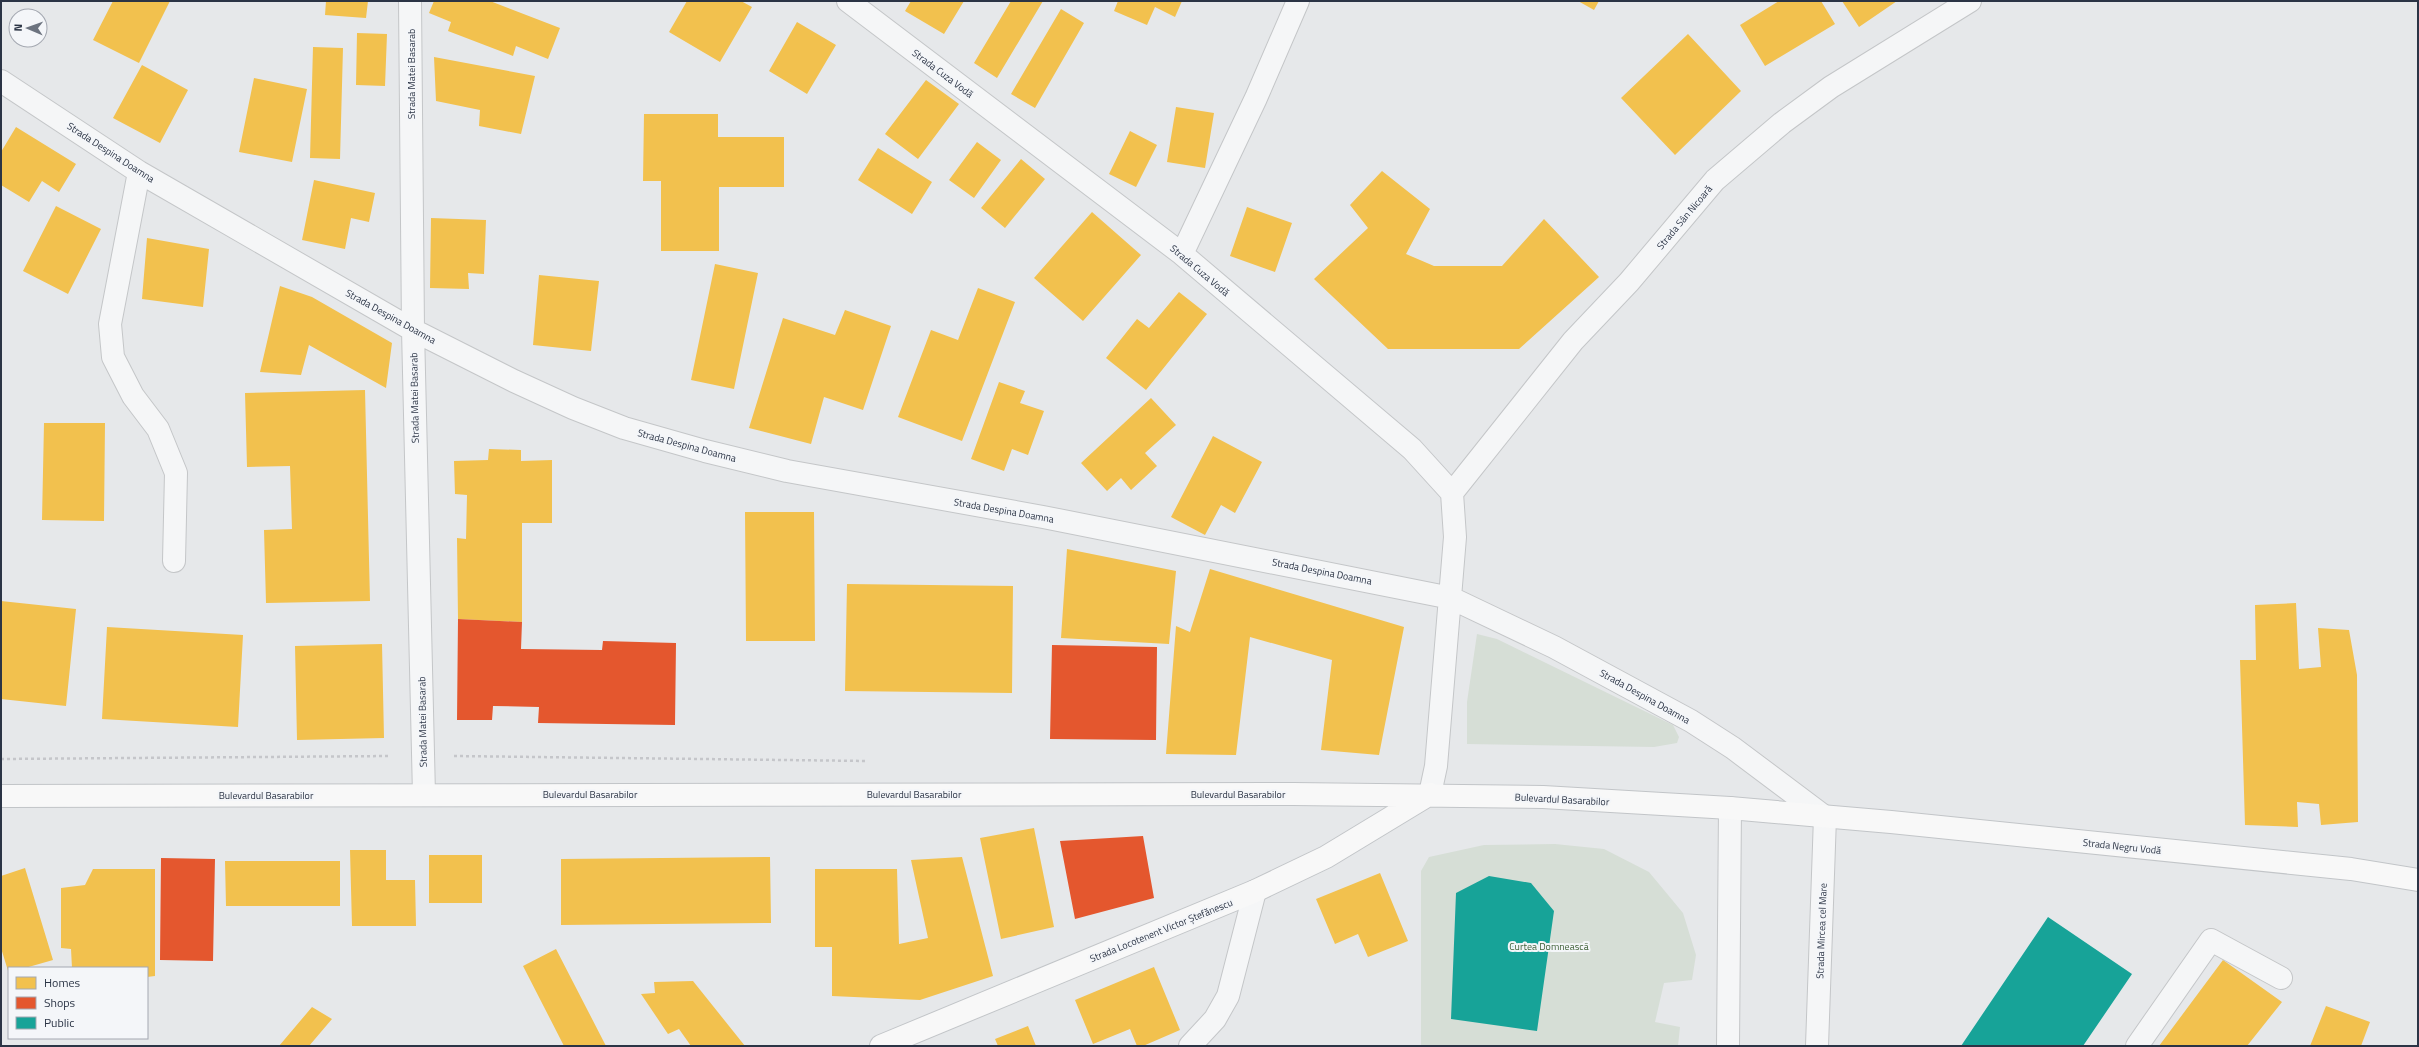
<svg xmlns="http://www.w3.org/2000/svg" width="2419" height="1047" font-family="'Titillium Web',sans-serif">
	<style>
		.green { fill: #d6ded6 }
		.homes { fill: #f2c14e }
		.shops { fill: #e4572e }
		.public { fill: #17a398 }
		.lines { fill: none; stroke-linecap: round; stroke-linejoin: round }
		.minor-casing { stroke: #c4c6c8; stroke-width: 24 }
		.major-casing { stroke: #c2c5c8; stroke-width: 24 }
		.path { stroke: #c5c6ca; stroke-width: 2.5; stroke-dasharray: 3 3; stroke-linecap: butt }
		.minor { stroke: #f5f6f7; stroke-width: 22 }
		.major { stroke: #f8f8f8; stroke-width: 22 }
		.labels { text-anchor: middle; stroke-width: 4; stroke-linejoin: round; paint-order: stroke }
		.street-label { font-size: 10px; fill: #2b3445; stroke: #f4f6f9 }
		.park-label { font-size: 10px; fill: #3f6138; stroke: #f4f6f9 }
	</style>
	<rect width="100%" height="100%" fill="#e6e8ea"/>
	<!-- green -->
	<path class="green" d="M 1477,634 L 1497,639 L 1673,725 L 1679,737 L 1677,743 L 1654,747 L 1467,744 L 1467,702 Z
		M 1555,844 L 1604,849 L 1649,872 L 1683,913 L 1696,955 L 1692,980 L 1664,983 L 1655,1022 L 1680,1027 L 1678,1046 L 1421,1046 L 1421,871 L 1429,857 L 1484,845 Z"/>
	<!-- homes -->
	<path class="homes" d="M 113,1 L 170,1 L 139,63 L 93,40 Z
		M 326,1 L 368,1 L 366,18 L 325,15 Z
		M 434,1 L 490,1 L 560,28 L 548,59 L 516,46 L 513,56 L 448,31 L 451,22 L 429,13 Z
		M 687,1 L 741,1 L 752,7 L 720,62 L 669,32 Z
		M 911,1 L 964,1 L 944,34 L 905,11 Z
		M 1011,1 L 1043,1 L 997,78 L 974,63 Z
		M 1118,1 L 1182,1 L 1175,17 L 1155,7 L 1147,25 L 1114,11 Z
		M 1578,1 L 1599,1 L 1594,10 Z
		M 1779,1 L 1821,1 L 1835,24 L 1765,66 L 1740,25 Z
		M 1842,1 L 1897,1 L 1859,27 Z
		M 1061,9 L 1084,23 L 1035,108 L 1011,94 Z
		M 797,22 L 836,45 L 807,94 L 769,71 Z
		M 357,33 L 387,34 L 385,86 L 356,85 Z
		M 1688,34 L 1741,91 L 1675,155 L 1621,98 Z
		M 313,47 L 343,48 L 340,159 L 310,158 Z
		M 434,57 L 535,76 L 521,134 L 479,126 L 480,110 L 436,101 Z
		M 142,65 L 188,90 L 160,143 L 113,118 Z
		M 254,78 L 307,89 L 292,162 L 239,152 Z
		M 926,80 L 959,104 L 918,159 L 885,134 Z
		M 1176,107 L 1214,113 L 1205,168 L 1167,162 Z
		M 644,114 L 718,114 L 718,137 L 784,137 L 784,187 L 719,187 L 719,251 L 661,251 L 661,181 L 643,181 Z
		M 16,127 L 76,164 L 59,192 L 42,181 L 29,202 L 1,185 L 1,152 Z
		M 1130,131 L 1157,145 L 1136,187 L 1109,174 Z
		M 977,142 L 1001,160 L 974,198 L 949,180 Z
		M 878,148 L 932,182 L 912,214 L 858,180 Z
		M 1021,159 L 1045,179 L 1005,228 L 981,208 Z
		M 1382,171 L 1430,209 L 1406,254 L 1434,266 L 1502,266 L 1544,219 L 1599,277 L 1519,349 L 1388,349 L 1314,279 L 1368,228 L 1350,205 Z
		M 314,180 L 375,193 L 369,222 L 351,218 L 345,249 L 302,240 Z
		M 56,206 L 101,229 L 68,294 L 23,271 Z
		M 1247,207 L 1292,223 L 1275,272 L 1230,256 Z
		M 1092,212 L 1141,255 L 1083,321 L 1034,278 Z
		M 431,218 L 486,220 L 484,274 L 468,273 L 469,289 L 430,288 Z
		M 147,238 L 209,249 L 203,307 L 142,299 Z
		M 715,264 L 758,273 L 734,389 L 691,380 Z
		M 539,275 L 599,281 L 591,351 L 533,345 Z
		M 280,286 L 312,297 L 392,343 L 386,388 L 309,345 L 301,375 L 260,372 Z
		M 978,288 L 1015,302 L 962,441 L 898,417 L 931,330 L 958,340 Z
		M 1179,292 L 1207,314 L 1146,390 L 1106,358 L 1137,319 L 1149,328 Z
		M 845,310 L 891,326 L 863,410 L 824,397 L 811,444 L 749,428 L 783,318 L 835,335 Z
		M 999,382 L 1025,391 L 1020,403 L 1044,411 L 1028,455 L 1012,449 L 1004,471 L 971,459 Z
		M 365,390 L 370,601 L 266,603 L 264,530 L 292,529 L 290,466 L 247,467 L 245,393 Z
		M 1151,398 L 1176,425 L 1145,453 L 1157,466 L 1131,490 L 1121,478 L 1107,491 L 1081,463 Z
		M 44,423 L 105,423 L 104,521 L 42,520 Z
		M 1213,436 L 1262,462 L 1235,513 L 1221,505 L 1205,535 L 1171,517 Z
		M 489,449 L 521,450 L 521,461 L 552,460 L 552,523 L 522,523 L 522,622 L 458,619 L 457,538 L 466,539 L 467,495 L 455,494 L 454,461 L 488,460 Z
		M 745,512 L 814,512 L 815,641 L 746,641 Z
		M 1067,549 L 1176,571 L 1169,644 L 1061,638 Z
		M 1210,569 L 1404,627 L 1379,755 L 1321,750 L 1332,660 L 1250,637 L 1236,755 L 1166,754 L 1176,626 L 1190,632 Z
		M 847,584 L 1013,586 L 1012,693 L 845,691 Z
		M 1,601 L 76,609 L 66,706 L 1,699 Z
		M 2296,603 L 2299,669 L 2321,667 L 2318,628 L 2349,630 L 2357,675 L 2358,822 L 2321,825 L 2319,804 L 2297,802 L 2298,827 L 2245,825 L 2240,660 L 2256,660 L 2255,605 Z
		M 107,627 L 243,635 L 238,727 L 102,719 Z
		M 382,644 L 384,738 L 297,740 L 295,646 Z
		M 1034,828 L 1054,927 L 1001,939 L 980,838 Z
		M 350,850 L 386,850 L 386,880 L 415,880 L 416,926 L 352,926 Z
		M 429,855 L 482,855 L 482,903 L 429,903 Z
		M 770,857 L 771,923 L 561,925 L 561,859 Z
		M 962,857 L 993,976 L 920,1000 L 832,996 L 832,947 L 815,947 L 815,869 L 897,869 L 899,944 L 928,938 L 911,860 Z
		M 225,861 L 340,861 L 340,906 L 226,906 Z
		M 25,868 L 53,960 L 25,968 L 9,968 L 9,974 L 1,948 L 1,876 Z
		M 93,869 L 155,869 L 155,976 L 147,977 L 147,968 L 72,968 L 71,949 L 61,948 L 61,888 L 85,885 Z
		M 1380,873 L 1408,941 L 1368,957 L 1358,934 L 1335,944 L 1316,899 Z
		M 556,949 L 606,1046 L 564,1046 L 523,966 Z
		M 2223,960 L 2282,1002 L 2247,1046 L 2159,1046 Z
		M 1154,967 L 1180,1030 L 1143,1046 L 1137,1046 L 1130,1029 L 1093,1044 L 1075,1000 Z
		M 693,981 L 745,1046 L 691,1046 L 679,1029 L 668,1034 L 641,994 L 655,993 L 654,982 Z
		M 2326,1006 L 2370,1022 L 2361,1046 L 2310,1046 Z
		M 312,1007 L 332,1019 L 309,1046 L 279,1046 Z
		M 1028,1026 L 1036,1046 L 998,1046 L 995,1039 Z"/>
	<!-- shops -->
	<path class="shops" d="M 458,619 L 522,622 L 521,649 L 602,650 L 603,641 L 676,643 L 675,725 L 538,723 L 539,707 L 493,706 L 492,720 L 457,720 Z
		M 1052,645 L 1157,647 L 1156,740 L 1050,739 Z
		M 1143,836 L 1154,898 L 1075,919 L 1060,841 Z
		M 161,858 L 215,859 L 213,961 L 160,960 Z"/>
	<!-- public -->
	<path class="public" d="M 1489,876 L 1531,883 L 1554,911 L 1537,1031 L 1451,1019 L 1456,893 Z
		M 2048,917 L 2132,974 L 2083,1046 L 1961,1046 Z"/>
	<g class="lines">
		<!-- minor casing -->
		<g class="minor-casing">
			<path id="minor" d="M 410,1 L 413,330 L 424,795
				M 848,1 L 1182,254 L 1412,449 L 1452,493 L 1455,537 L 1436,766 L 1430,794
				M 1,81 L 139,172 L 413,330 L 514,381 L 573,408 L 624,428 L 705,451 L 787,471 L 1043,517 L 1451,598 L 1554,647 L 1691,721 L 1733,748 L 1825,817 L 1817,1046
				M 139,172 L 110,324 L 113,357 L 133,396 L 158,429 L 176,473 L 174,561
				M 1182,254 L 1256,98 L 1298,1
				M 1452,493 L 1573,341 L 1629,282 L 1715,180 L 1782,123 L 1831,87 L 1970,1
				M 1190,1046 L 1215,1019 L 1228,996 L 1255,891
				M 1728,1046 L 1730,808
				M 2137,1046 L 2211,940 L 2281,978"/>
		</g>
		<!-- major casing -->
		<g class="major-casing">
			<path id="major" d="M 1,796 L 1293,794 L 1543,797 L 1730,808 L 1891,822 L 2351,869 L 2418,880
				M 881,1046 L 1255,891 L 1326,857 L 1430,794"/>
		</g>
		<!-- path -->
		<path class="path" d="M 454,756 L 867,761
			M 1,759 L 391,756"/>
		<!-- minor -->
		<use href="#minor" class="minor"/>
		<!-- major -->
		<use href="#major" class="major"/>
	</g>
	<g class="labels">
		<!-- street labels -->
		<g class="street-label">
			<text transform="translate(943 73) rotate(37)" y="4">Strada Cuza Vodă</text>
			<text transform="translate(411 74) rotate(-90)" y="4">Strada Matei Basarab</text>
			<text transform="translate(111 152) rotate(33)" y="4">Strada Despina Doamna</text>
			<text transform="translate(1684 217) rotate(-50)" y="4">Strada Sân Nicoară</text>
			<text transform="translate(1200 270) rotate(40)" y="4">Strada Cuza Vodă</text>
			<text transform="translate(391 316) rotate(29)" y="4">Strada Despina Doamna</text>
			<text transform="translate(414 398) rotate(-91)" y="4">Strada Matei Basarab</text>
			<text transform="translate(687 445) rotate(15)" y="4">Strada Despina Doamna</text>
			<text transform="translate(1004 510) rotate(10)" y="4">Strada Despina Doamna</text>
			<text transform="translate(1322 571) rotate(11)" y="4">Strada Despina Doamna</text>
			<text transform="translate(1645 696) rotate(29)" y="4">Strada Despina Doamna</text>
			<text transform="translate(422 722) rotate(-91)" y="4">Strada Matei Basarab</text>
			<text x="590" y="798">Bulevardul Basarabilor</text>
			<text x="914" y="798">Bulevardul Basarabilor</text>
			<text x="1238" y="798">Bulevardul Basarabilor</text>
			<text x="266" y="799">Bulevardul Basarabilor</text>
			<text transform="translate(1562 799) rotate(3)" y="4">Bulevardul Basarabilor</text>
			<text transform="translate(2122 846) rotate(6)" y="4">Strada Negru Vodă</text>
			<text transform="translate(1161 930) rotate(-22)" y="4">Strada Locotenent Victor Ștefănescu</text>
			<text transform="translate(1821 931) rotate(-88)" y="4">Strada Mircea cel Mare</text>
		</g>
		<!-- park labels -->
		<g class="park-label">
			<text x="1549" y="950">Curtea Domnească</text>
		</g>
	</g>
	<!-- border -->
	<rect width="2419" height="1047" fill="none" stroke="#2b3445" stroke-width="4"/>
	<!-- legend -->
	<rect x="8" y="967" width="140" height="72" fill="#f4f6f9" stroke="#a4a8b1"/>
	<rect x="16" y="977" width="20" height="12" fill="#f2c14e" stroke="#a4a8b1"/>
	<text x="44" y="987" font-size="12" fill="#2b3445">Homes</text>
	<rect x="16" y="997" width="20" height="12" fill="#e4572e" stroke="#a4a8b1"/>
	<text x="44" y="1007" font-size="12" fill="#2b3445">Shops</text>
	<rect x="16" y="1017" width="20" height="12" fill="#17a398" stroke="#a4a8b1"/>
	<text x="44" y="1027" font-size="12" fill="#2b3445">Public</text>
	<!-- north arrow -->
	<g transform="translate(28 28) rotate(272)"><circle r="19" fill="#f4f6f9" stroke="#a4a8b1"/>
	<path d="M0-3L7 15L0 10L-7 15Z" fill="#6c737f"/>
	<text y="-6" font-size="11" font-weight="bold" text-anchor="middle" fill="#2b3445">N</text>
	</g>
</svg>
